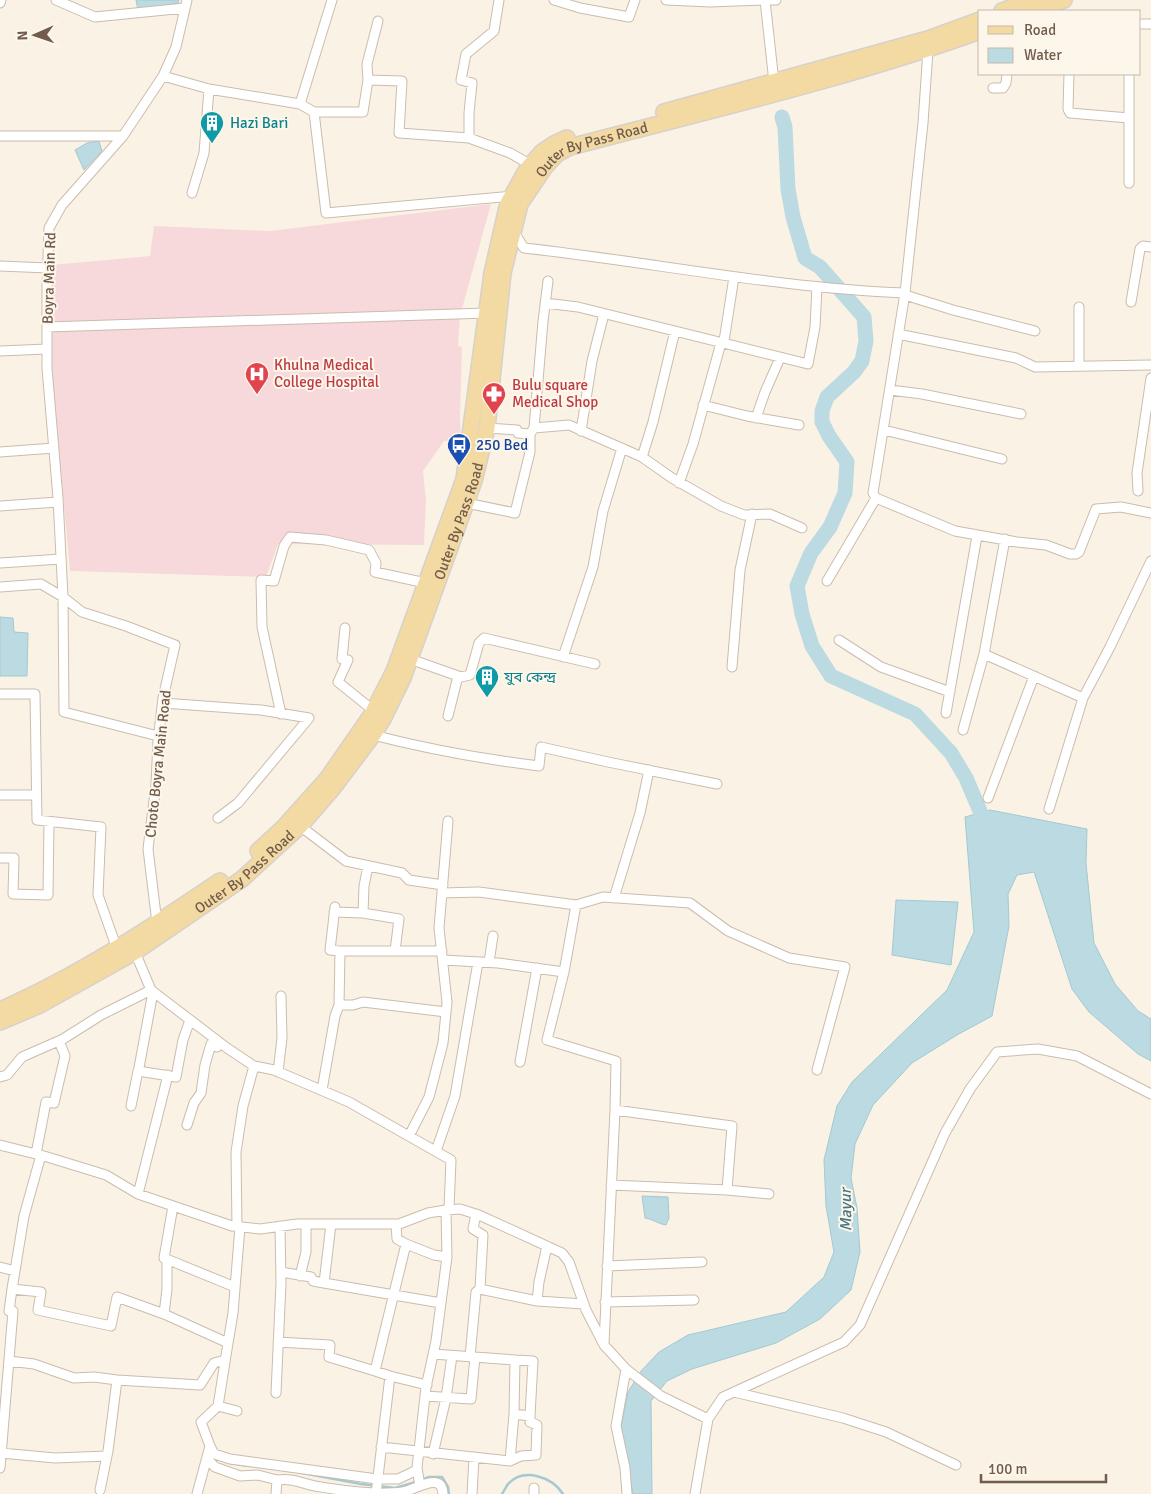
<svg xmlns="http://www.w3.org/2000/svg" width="1151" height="1494" font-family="Signika,'Noto Sans Bengali',sans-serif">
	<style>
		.medical { fill: #f7d9db }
		.water { fill: #bbdae2; stroke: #a3c9d3 }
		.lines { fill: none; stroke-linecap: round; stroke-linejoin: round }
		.stream { stroke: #a3c9d3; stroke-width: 2.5 }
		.river { stroke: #bbdae2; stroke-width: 15 }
		.street-casing { stroke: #cbbcac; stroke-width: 11 }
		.primary-casing { stroke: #d7d1cd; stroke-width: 18 }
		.street { stroke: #fff; stroke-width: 9 }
		.primary { stroke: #f3daa3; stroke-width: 15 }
		.labels { text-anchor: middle; stroke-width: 4; stroke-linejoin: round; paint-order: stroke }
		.culture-label { font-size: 15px; fill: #0d838f; stroke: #fdf7eb; text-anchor: start }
		.street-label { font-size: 15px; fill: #715c4d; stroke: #fdf7eb }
		.health-label { font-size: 15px; fill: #be3a42; stroke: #fdf7eb; text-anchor: start }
		.transit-label { font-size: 15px; fill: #164399; stroke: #fdf7eb; text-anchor: start }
		.water-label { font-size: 16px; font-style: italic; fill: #487582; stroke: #fdf7eb }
	</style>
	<rect width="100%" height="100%" fill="#faf3e5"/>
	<!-- medical -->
	<path class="medical" d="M 491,204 L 460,316 L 458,346 L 462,347 L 460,416 L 461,440 L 444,441 L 423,471 L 426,500 L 424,545 L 278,544 L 266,577 L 70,571 L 52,374 L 51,265 L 150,256 L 154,226 L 270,231 Z"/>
	<!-- water -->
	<path class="water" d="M 136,0 L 179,0 L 178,3 L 138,10 Z
		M 99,141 L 102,151 L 84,170 L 75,150 L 87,143 Z
		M 0,617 L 13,618 L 14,632 L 28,633 L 27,676 L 0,676 Z
		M 990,810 L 1087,829 L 1086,863 L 1094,943 L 1115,984 L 1138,1011 L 1151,1019 L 1151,1061 L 1138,1054 L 1089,1012 L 1072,989 L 1034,872 L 1017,875 L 1008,894 L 1009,926 L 992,1016 L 957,1035 L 912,1063 L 873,1105 L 855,1144 L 851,1178 L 857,1208 L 860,1252 L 851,1290 L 820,1319 L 776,1343 L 692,1369 L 667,1381 L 651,1401 L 652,1494 L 633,1494 L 621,1427 L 628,1392 L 641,1371 L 659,1352 L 688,1335 L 786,1312 L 824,1277 L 834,1252 L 826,1206 L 824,1160 L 837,1106 L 852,1082 L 947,990 L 974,932 L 965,817 Z
		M 896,900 L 958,902 L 951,965 L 892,955 Z
		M 642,1196 L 668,1197 L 669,1218 L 666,1225 C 658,1224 653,1219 645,1218 Z"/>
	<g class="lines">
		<!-- stream -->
		<path class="stream" d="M 230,1463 L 249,1466
			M 297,1472 L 361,1484 L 395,1488 L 416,1482
			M 421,1480 L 429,1477 L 442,1477 L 448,1487 L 449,1494
			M 502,1494 C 504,1491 506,1487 508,1484 C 524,1467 552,1477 563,1494"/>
		<!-- river -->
		<path class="river" d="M 782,117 L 785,127 L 788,189 L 793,217 L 805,258 L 820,267 L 864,317 L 866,341 L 862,361 L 854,372 L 827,397 L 822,411 L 822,422 L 829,436 L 847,462 L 845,493 L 830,527 L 811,553 L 797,586 L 802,614 L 812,646 L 831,676 L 915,714 L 951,753 L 966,778 L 988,830"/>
		<!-- street casing -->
		<g class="street-casing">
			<path id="street" d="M 56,0 L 95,17 L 185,8
				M 554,0 L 580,8 L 629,17 L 635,0
				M 666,0 L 710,2 L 765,0
				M 0,3 L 1,0
				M 1140,24 L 1151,24
				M 1069,74 L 1068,109 L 1070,113 L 1129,118
				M 1129,74 L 1129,183
				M 163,76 L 209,89 L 300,104 L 314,112 L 363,112 L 368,80 L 402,81 L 399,133 L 469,138 L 510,153 L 531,165
				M 368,80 L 367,64 L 378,21
				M 774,82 L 765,0 L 776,0
				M 993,88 L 1003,88 L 1006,83 L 1007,74
				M 300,104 L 332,0
				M 314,112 L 326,213 L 512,196
				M 0,136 L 123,136
				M 469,138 L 469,113 L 472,83 L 461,80 L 466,54 L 494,31 L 499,0
				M 192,193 L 204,153 L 209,89
				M 513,231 L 524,248 C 651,262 777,288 905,293 L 923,123 L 928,50
				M 0,266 L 48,268
				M 905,293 L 873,493 L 876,498 L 955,531 L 1017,542 L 1046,545 L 1070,554 L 1076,554 L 1079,552 L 1096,509 L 1121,507 L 1151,513
				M 905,295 L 953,310 L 1035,331
				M 1131,302 L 1140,249 L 1143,246 L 1151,247
				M 545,303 L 578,307 L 808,364 L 815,327 L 817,287
				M 47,327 L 487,313
				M 898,334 L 1016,358 L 1035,367 L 1151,365
				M 0,351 L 47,349
				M 1079,365 L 1079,307
				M 890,390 L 922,394 L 1021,414
				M 703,405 L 747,416 L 799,425
				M 756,418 L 765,392 L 780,358
				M 487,428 L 517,430 L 518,433 L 530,434 L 534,428 L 569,425 L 642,457 L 672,478 L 721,506 L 744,515 L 770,514 L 802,528
				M 534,428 L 543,321 L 548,281
				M 884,430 L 1002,459
				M 581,431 L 592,361 L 604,314
				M 0,452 L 54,448
				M 642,457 L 653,422 L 675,331
				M 679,483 L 693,444 L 721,343 L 724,341 L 734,277
				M 1138,491 L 1137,473 L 1151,378
				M 466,503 L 515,513 L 530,452 L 530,434
				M 0,506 L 58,502
				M 1005,539 L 984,654 L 1083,698 L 1049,809
				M 0,563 L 61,559
				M 827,581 L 876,498
				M 0,587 L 41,584 L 63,597 L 82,612 L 126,626 L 175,645 L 163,698 L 158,741 L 156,784 L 148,849 L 157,923
				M 345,628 L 342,659 L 348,660 L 338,682 L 374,711
				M 839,640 L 881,667 L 950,692
				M 563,657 L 593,567 L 603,511 L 622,448
				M 410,659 L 461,677 L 470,675 L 479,643 L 484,638 L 595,664
				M 732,667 L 740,570 L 752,514
				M 0,694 L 35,694 L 37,820 L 101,827 L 98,895 L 117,949
				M 1083,698 L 1110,647 L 1151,561
				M 163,703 L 261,710 L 309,718 L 238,803 L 218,818
				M 946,713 L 977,536
				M 281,714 L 262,627 L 261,580 L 274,581 L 284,546 L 290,537 L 326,540 L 369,550 L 376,563 L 375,572 L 426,583
				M 448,716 L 458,676
				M 963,730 L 984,654
				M 373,735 C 427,749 483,759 539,766 L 541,747 L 608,762 L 717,784
				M 158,736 L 64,712 L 63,597 L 58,498 L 47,368 L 47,288 L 49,228 L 62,205 L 123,136 L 163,76 L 176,47 L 187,0
				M 0,795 L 36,795
				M 988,798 L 1034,676
				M 300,826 L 346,861 L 402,873 L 409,880 L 443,885
				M 0,858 L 14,858 L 13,894 L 48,895 L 49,822
				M 442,893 L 479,892 L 576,905 L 564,972 L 547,1040 L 616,1061 L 615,1110
				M 614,898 L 640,813 L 649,770
				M 576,905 L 603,897 L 690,903 L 728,931 L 789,958 L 845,967 L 817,1070
				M 335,907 L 330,950 L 340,951
				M 334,912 L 363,913 L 364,886 L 368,866
				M 363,913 L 399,919 L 395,951
				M 135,952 L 151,990 L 227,1048 L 254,1066 L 243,1106 L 236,1152 L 237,1227
				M 443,960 L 498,963 L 564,972
				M 489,962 L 493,936
				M 339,1005 L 353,1005 L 363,1002 L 446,1012
				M 520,1062 L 537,968
				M 254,1066 L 274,1070 L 349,1102 L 451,1160 L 449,1209
				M 278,1072 L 282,1038 L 281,996
				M 138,1073 L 153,992
				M 0,1077 L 7,1075 L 22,1057 L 63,1039 L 101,1015 L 151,990
				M 322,1090 L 335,1016 L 339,1005 L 340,951 L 442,951
				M 131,1106 L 138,1071 L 176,1077 L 183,1040 L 190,1020
				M 187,1125 L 194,1103 L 201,1093 L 205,1065 L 211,1044 L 217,1047 L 219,1042
				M 409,1136 L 429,1097 L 443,1043 L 447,1002 L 439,928 L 448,821
				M 0,1145 L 44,1156 L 106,1175 L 138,1194 L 232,1226 L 260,1229 L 297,1224 L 399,1224 L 428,1213 L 446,1210 L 460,1209 L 479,1215 L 562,1253 L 569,1262 L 586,1310 L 604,1345 L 626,1369
				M 436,1151 L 455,1096 L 478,962
				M 36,1154 L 46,1102 L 54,1103 L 65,1056 L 59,1041
				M 727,1190 L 769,1194
				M 138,1194 L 168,1075
				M 173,1206 L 164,1258 L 235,1287
				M 476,1214 L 473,1229 L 483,1235 L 480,1289 L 537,1301
				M 331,1224 L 324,1283 L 441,1303
				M 406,1244 L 434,1255 L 447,1257
				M 547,1246 L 539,1282 L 537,1301 L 584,1304
				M 607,1266 L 702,1262
				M 0,1267 L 15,1271
				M 281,1272 L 311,1277 L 313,1281 L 324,1283
				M 300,1276 L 306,1252 L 306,1224
				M 12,1289 L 24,1216 L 41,1155
				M 605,1302 L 694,1300
				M 164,1314 L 167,1289 L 167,1259
				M 278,1342 L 330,1345 L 329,1357 L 375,1371
				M 228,1343 L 233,1313 L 240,1227
				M 604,1344 L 615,1110 L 732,1126 L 727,1190 L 611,1185
				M 470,1357 L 476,1292 L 480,1289
				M 515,1360 L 533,1361 L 530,1416
				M 9,1361 L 34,1364 L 74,1378 L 94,1377 L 117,1380
				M 390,1376 L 375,1371 L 406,1244 L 397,1239 L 396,1224
				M 734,1392 L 843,1418 L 886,1432 L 956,1465
				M 276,1393 L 281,1283 L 280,1226
				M 425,1396 L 471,1399 L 475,1357
				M 218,1406 L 237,1411
				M 210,1446 L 214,1454 L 230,1459 L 377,1479 L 398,1479 L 417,1470
				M 381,1447 L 510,1461 L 521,1456 L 536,1455 L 537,1425 L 530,1422 L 530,1416 L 514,1414 L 515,1360 L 433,1354
				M 1,1453 L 55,1458 L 107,1456
				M 433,1454 L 446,1398 L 452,1356
				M 207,1459 L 215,1467 L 240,1476 L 258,1475 L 277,1480
				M 510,1461 L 514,1414
				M 0,1468 L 13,1311 L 9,1311 L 12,1289 L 41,1292 L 38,1310 L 111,1326 L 117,1297 L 164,1314 L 228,1343 L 218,1406 L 201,1422 L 210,1446 L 197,1494
				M 420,1486 L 417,1468 L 426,1387 L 436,1341 L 447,1257 L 446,1210
				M 534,1488 L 534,1494
				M 100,1490 L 108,1451 L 117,1380 L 200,1385 L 214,1363 L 225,1360
				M 276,1494 L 277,1480 C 293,1478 300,1483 315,1486 C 338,1490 364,1494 387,1493 C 393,1493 401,1493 406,1491 C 418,1488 442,1472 443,1494
				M 376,1494 L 390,1376 L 427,1385
				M 472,1494 L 474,1457
				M 627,1494 L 625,1468 L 616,1426 L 626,1369 L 661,1396 L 708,1419
				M 695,1494 L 708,1419 L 723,1397 L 844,1342 L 860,1325 L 945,1133 L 970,1089 L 997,1052 L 1038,1049 L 1077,1056 L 1151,1094"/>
		</g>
		<!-- primary casing -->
		<g class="primary-casing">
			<g id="primary">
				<path d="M 1002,11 L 1032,0"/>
				<path d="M 1034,11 L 1064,0"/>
				<path d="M 664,112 L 928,39 L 980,20"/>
				<path d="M 258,851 L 282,829 L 327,779 L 372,714 L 394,671 L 464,479 L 492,273 L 508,203 L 527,169 L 542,152 L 554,144 L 567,138"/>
				<path d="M 0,1010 C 78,976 149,929 220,881"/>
				<path id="s1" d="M 0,1022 L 40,1005 L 135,952 L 242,879 L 300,826 L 333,788 L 373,735 L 383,719 L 403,678 L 474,481 L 487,428 L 503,273 L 520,204 L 545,167 L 557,154 L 570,147 C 706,111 847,79 980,31"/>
			</g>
		</g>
		<!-- street -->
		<use href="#street" class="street"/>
		<!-- primary -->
		<use href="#primary" class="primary"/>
	</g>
	<!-- icons -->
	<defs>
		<g id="building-pin" transform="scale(1.25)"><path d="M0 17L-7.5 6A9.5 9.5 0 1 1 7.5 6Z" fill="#0f9aa8" stroke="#fdf7eb"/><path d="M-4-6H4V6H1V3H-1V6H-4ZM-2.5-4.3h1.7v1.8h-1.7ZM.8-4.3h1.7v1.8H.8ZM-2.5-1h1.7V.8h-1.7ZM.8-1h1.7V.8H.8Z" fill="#fff"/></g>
		<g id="hospital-pin" transform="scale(1.25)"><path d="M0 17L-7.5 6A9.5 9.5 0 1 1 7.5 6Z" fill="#e0444e" stroke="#fdf7eb"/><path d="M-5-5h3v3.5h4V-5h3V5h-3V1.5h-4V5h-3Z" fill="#fff"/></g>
		<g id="pharmacy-pin" transform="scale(1.25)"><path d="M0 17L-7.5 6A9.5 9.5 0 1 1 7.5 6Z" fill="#e0444e" stroke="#fdf7eb"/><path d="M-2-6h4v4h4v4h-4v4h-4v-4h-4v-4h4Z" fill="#fff"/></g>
		<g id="bus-pin" transform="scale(1.25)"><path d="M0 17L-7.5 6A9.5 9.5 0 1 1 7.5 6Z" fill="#1a4fb4" stroke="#fdf7eb"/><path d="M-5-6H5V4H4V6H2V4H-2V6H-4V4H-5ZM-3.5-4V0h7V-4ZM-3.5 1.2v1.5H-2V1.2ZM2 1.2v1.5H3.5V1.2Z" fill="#fff"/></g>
	</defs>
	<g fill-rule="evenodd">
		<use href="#building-pin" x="212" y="123"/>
		<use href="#hospital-pin" x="257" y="374"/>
		<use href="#pharmacy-pin" x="494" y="394"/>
		<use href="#bus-pin" x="459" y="445"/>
		<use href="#building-pin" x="487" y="677"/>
	</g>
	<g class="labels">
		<!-- culture labels -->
		<g class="culture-label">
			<text x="230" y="128">Hazi Bari</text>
			<text x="504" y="682">যুব কেন্দ্র</text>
		</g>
		<!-- street labels -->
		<g class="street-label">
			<text dy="5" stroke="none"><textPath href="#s1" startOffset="1128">Outer By Pass Road</textPath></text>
			<text transform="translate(49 278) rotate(-88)" y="5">Boyra Main Rd</text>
			<text dy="5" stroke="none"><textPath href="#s1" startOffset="708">Outer By Pass Road</textPath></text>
			<text transform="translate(158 764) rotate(-84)" y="5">Choto Boyra Main Road</text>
			<text dy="5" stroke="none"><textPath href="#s1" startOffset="288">Outer By Pass Road</textPath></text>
		</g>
		<!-- health labels -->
		<g class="health-label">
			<text x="274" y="370">Khulna Medical<tspan x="274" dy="17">College Hospital</tspan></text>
			<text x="512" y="390">Bulu square<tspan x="512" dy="17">Medical Shop</tspan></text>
		</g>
		<!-- transit labels -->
		<g class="transit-label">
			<text x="476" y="450">250 Bed</text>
		</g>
		<!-- water labels -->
		<g class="water-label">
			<text transform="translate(845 1210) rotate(-91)" y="6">Mayur</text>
		</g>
	</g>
	<!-- legend -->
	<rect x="978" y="10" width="162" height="65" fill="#fdf7eb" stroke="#c5b9ac"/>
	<rect x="988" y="26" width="25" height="8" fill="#f3daa3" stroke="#c5b9ac"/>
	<text x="1024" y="35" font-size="15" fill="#715c4d">Road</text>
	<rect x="988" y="48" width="25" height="15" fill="#bbdae2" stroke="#c5b9ac"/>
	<text x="1024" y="60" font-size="15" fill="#715c4d">Water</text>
	<!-- north arrow -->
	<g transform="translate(35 35) rotate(268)" stroke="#fdf7eb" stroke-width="4" paint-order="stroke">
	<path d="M0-4L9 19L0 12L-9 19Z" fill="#715c4d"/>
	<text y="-8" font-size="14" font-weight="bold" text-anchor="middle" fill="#715c4d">N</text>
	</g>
	<!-- scale -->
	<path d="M981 1474v8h125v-8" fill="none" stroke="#715c4d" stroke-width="2.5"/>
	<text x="988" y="1474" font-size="15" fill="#715c4d" stroke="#fdf7eb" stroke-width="4" paint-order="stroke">100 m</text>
</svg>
